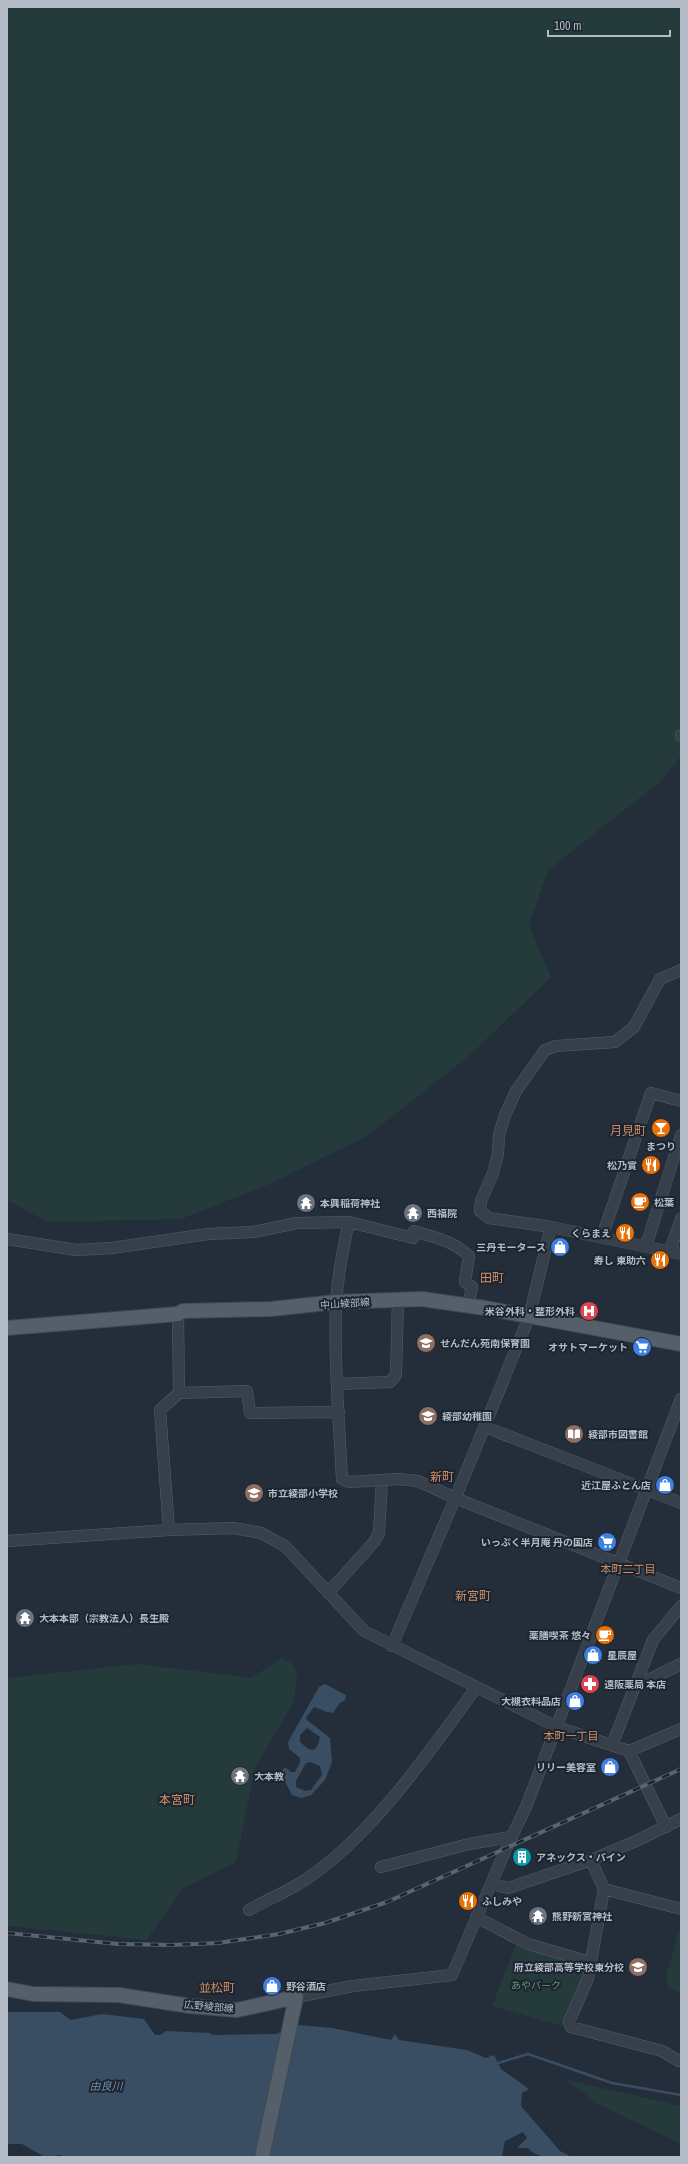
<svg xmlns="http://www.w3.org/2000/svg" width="688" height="2164" font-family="'Archivo Narrow','Noto Sans JP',sans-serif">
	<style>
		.green { fill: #253a3b }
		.water { fill: #394d63; fill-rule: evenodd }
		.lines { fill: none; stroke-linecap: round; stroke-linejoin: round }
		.stream { stroke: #394d63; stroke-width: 2.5 }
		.minor-casing { stroke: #555e68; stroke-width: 12 }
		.major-casing { stroke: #404953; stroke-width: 16 }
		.minor { stroke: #37404a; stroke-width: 11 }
		.major { stroke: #555f6a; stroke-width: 14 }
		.rail-casing { stroke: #596471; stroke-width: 4 }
		.rail { stroke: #1c252f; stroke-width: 2.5; stroke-dasharray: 8; stroke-linecap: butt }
		.labels { text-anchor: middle; stroke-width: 4; stroke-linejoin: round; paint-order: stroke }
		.poi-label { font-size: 10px; font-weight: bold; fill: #b2bbc6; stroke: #1c252f; text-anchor: start }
		.street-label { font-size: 10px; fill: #b2bbc6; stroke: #1c252f }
		.park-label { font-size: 10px; fill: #6a9672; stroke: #1c252f }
		.neighbourhood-label { font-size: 11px; fill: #cf8d64; stroke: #1c252f }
		.water-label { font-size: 11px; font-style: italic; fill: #738da9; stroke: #1c252f }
		.quarter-label { font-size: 12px; fill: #cf8d64; stroke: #1c252f }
	</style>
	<rect width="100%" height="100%" fill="#232e3a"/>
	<!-- green -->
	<path class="green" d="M 7,7 L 681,7 L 681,756 L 660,782 L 548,870 L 529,926 L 551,977 L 468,1057 L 367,1136 L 272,1183 L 181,1219 L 47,1222 L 7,1200 Z
		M 282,1658 L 293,1664 L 297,1676 L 294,1701 L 255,1768 L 236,1862 L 182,1889 L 147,1940 L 7,1926 L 7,1678 L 137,1664 L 251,1678 Z
		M 679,1930 L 681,1931 L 681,1993 L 669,1989 L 666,1977 Z
		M 516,1945 L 584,1966 L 584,1977 L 562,2026 L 492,2006 Z
		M 566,2080 L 681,2106 L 681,2144 L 598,2104 Z"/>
	<!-- water -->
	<path class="water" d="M 325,1684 L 346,1695 L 345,1700 L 340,1703 L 333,1713 L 327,1712 L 314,1707 L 306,1718 L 307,1720 L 330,1738 L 332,1762 L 325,1780 L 311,1795 L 301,1798 L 292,1795 L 280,1772 L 285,1767 L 291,1772 L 295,1772 L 300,1762 L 300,1758 L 289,1749 L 288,1742 L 319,1687 ZM 307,1728 L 320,1737 L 318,1745 L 314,1750 L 308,1749 L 300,1742 L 300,1735 ZM 310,1762 L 320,1766 L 322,1775 L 311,1790 L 305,1791 L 296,1787 L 296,1781 L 306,1763 Z
		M 7,2012 L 60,2012 L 71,2020 L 102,2014 L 144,2019 L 155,2035 L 160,2035 L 166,2031 L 209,2033 L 213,2035 L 276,2034 L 299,2025 L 332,2028 L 391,2040 L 395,2034 L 399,2040 L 467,2050 L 486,2058 L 494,2055 L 501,2069 L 529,2089 L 522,2093 L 521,2106 L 560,2151 L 572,2157 C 557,2157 538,2160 528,2148 L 517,2148 L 527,2138 L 523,2132 L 505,2141 L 502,2157 L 64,2157 L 60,2155 L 45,2157 L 22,2144 L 7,2144 Z"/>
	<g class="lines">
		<!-- stream -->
		<path class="stream" d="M 495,2064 L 528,2054 L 612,2083 L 681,2095"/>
		<!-- minor casing -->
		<g class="minor-casing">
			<path id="minor" d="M 681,735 L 681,736
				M 681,970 L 660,979 L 634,1027 L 615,1042 L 556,1046 L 545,1050 L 516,1091 L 505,1115 L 499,1135 L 498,1154 L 493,1173 L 481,1201 L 480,1211 L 489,1218 L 551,1227 L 681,1254
				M 349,1222 C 343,1248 338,1275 336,1303 C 334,1361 339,1420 342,1479 L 349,1482 L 398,1479 L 418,1481 L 455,1498 L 681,1588
				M 602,1237 L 651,1093 L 681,1101
				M 7,1239 L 76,1250 L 112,1248 L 208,1234 L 253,1232 L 297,1223 L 349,1222 L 413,1238 L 414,1231 C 434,1237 454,1241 469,1256 L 465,1282 L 472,1287 L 468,1306
				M 646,1246 L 681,1135
				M 670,1251 L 681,1219
				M 337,1384 L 390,1382 L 396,1375 L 398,1300
				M 179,1393 L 247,1391 L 250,1413 L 339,1412
				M 485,1427 L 681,1503
				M 169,1530 L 160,1410 L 179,1393 L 178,1314
				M 7,1541 L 169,1530 L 234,1528 L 261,1533 L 285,1546 L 364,1631 L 557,1727 L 629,1751 L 681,1729
				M 328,1593 L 374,1542 L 379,1533 L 382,1481
				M 392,1646 L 457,1494 L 529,1317 L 551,1227
				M 634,1687 L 681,1664
				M 612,1745 L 653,1640 L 681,1606
				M 629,1751 L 666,1827
				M 591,1860 L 636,1841 L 681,1819
				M 381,1867 L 469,1844 L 511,1837
				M 492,1884 L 508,1888 L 591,1860 L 604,1889 L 588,1978 L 569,2022 L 571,2027 L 662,2051 L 679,2061
				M 604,1889 L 681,1909
				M 249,1910 C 267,1900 288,1891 305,1880 C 372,1836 429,1752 476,1688
				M 476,1917 L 528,1944 L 590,1962
				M 296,1997 L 353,1986 L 452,1975 L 506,1849 L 526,1807 L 681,1399"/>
		</g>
		<!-- major casing -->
		<g class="major-casing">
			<path id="major" d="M 7,1328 L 178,1314 L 183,1311 L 271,1309 L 336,1302 L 422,1299 L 485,1308 L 681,1344
				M 7,1989 L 33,1994 L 119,1995 L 190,2006 L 237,2010 L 296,1997 L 262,2157"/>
		</g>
		<!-- minor -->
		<use href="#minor" class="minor"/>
		<!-- major -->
		<use href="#major" class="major"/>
		<!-- rail casing -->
		<g class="rail-casing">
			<path id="rail" d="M 7,1933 L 118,1944 L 172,1945 L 218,1943 L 279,1934 L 325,1923 L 387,1902 L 681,1769"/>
		</g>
		<!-- rail -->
		<use href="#rail" class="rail"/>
	</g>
	<!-- icons -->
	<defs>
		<g id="bar-disc" transform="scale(1)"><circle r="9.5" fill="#e8710a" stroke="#1c252f"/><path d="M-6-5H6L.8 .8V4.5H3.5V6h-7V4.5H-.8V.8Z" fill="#fff"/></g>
		<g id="restaurant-disc" transform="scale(1)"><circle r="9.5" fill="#e8710a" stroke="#1c252f"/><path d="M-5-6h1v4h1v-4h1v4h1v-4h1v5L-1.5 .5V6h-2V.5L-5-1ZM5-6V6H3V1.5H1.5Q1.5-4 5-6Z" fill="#fff"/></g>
		<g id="cafe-disc" transform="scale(1)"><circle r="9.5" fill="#e8710a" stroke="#1c252f"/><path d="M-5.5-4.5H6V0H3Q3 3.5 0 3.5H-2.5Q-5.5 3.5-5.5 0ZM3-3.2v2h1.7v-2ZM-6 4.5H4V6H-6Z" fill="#fff"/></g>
		<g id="temple-disc" transform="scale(1)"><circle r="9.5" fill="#6b7280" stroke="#1c252f"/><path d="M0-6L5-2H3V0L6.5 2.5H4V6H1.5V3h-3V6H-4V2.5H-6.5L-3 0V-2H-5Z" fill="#fff"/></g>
		<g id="shop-disc" transform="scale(1)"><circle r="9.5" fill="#3f7fe0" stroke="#1c252f"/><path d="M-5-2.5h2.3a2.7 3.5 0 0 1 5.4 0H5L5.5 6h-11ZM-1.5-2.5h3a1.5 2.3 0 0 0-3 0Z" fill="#fff"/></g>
		<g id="hospital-disc" transform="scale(1)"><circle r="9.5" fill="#e0444e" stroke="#1c252f"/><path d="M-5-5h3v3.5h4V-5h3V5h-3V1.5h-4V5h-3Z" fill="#fff"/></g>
		<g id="school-disc" transform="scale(1)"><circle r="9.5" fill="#8d6e63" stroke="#1c252f"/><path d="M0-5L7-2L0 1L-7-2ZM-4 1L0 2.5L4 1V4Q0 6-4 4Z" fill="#fff"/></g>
		<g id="supermarket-disc" transform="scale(1)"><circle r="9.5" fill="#3f7fe0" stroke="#1c252f"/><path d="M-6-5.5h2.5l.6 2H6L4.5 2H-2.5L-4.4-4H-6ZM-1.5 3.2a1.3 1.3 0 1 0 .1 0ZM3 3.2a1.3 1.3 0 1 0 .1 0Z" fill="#fff"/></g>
		<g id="library-disc" transform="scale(1)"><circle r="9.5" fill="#8d6e63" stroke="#1c252f"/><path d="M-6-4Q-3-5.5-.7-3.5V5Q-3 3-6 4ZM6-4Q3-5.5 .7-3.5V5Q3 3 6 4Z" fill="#fff"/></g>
		<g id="pharmacy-disc" transform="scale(1)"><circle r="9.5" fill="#e0444e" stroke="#1c252f"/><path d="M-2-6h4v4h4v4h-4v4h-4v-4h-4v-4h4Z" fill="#fff"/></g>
		<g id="building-disc" transform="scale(1)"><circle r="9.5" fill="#0f9aa8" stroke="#1c252f"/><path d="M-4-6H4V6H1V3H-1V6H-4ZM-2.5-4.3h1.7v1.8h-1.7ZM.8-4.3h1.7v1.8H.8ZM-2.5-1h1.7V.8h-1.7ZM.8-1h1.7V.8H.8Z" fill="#fff"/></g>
	</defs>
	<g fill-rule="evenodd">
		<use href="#bar-disc" x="661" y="1128"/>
		<use href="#restaurant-disc" x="651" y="1165"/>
		<use href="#cafe-disc" x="640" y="1202"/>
		<use href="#temple-disc" x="306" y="1203"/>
		<use href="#temple-disc" x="413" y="1213"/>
		<use href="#restaurant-disc" x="625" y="1233"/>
		<use href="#shop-disc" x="560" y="1247"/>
		<use href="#restaurant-disc" x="660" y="1260"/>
		<use href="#hospital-disc" x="589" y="1311"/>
		<use href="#school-disc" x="426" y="1343"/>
		<use href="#supermarket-disc" x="642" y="1347"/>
		<use href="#school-disc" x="428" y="1416"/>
		<use href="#library-disc" x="574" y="1434"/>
		<use href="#shop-disc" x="665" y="1485"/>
		<use href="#school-disc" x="254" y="1493"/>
		<use href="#supermarket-disc" x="607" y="1542"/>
		<use href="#temple-disc" x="25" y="1618"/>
		<use href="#cafe-disc" x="605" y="1635"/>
		<use href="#shop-disc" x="593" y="1655"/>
		<use href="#pharmacy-disc" x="590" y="1684"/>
		<use href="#shop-disc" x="575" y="1701"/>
		<use href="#shop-disc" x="610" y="1767"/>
		<use href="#temple-disc" x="240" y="1776"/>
		<use href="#building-disc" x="522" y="1857"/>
		<use href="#restaurant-disc" x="468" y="1901"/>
		<use href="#temple-disc" x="538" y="1916"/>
		<use href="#school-disc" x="638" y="1967"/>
		<use href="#shop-disc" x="272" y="1986"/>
	</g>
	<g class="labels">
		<!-- poi labels -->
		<g class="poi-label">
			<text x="661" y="1150" text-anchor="middle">まつり</text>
			<text x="637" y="1169" text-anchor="end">松乃實</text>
			<text x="654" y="1206">松葉</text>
			<text x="320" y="1207">本興稲荷神社</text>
			<text x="427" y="1217">西福院</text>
			<text x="611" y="1237" text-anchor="end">くらまえ</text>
			<text x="546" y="1251" text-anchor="end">三丹モータース</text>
			<text x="646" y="1264" text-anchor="end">寿し 東助六</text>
			<text x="575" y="1315" text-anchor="end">米谷外科・整形外科</text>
			<text x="440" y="1347">せんだん苑南保育園</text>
			<text x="628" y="1351" text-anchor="end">オサトマーケット</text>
			<text x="442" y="1420">綾部幼稚園</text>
			<text x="588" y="1438">綾部市図書館</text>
			<text x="651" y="1489" text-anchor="end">近江屋ふとん店</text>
			<text x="268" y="1497">市立綾部小学校</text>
			<text x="593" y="1546" text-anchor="end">いっぷく半月庵 丹の国店</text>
			<text x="39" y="1622">大本本部（宗教法人）長生殿</text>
			<text x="591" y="1639" text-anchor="end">薬膳喫茶 悠々</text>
			<text x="607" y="1659">星辰屋</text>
			<text x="604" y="1688">遠阪薬局 本店</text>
			<text x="561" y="1705" text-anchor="end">大槻衣料品店</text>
			<text x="596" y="1771" text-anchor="end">リリー美容室</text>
			<text x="254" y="1780">大本教</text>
			<text x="536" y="1861">アネックス・パイン</text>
			<text x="482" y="1905">ふしみや</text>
			<text x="552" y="1920">熊野新宮神社</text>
			<text x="624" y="1971" text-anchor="end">府立綾部高等学校東分校</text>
			<text x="286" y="1990">野谷酒店</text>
		</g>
		<!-- street labels -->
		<g class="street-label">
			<text transform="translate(345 1303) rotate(-4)" y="4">中山綾部線</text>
			<text transform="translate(209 2006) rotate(5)" y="4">広野綾部線</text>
		</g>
		<!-- park labels -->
		<g class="park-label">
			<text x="536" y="1989">あやパーク</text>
		</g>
		<!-- neighbourhood labels -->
		<g class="neighbourhood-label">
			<text x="628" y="1573">本町二丁目</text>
			<text x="571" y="1740">本町一丁目</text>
		</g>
		<!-- water labels -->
		<g class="water-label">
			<text x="106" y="2090">由良川</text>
		</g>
		<!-- quarter labels -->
		<g class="quarter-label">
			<text x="628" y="1135">月見町</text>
			<text x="492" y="1282">田町</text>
			<text x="442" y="1481">新町</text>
			<text x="473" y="1600">新宮町</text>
			<text x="177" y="1804">本宮町</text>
			<text x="217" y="1992">並松町</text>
		</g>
	</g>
	<!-- border -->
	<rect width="688" height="2164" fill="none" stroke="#b2bbc6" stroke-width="16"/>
	<!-- scale -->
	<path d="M548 30v6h122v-6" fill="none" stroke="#b2bbc6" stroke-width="2"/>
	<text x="554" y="30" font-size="12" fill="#b2bbc6" stroke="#1c252f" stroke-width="3" paint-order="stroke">100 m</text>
</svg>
